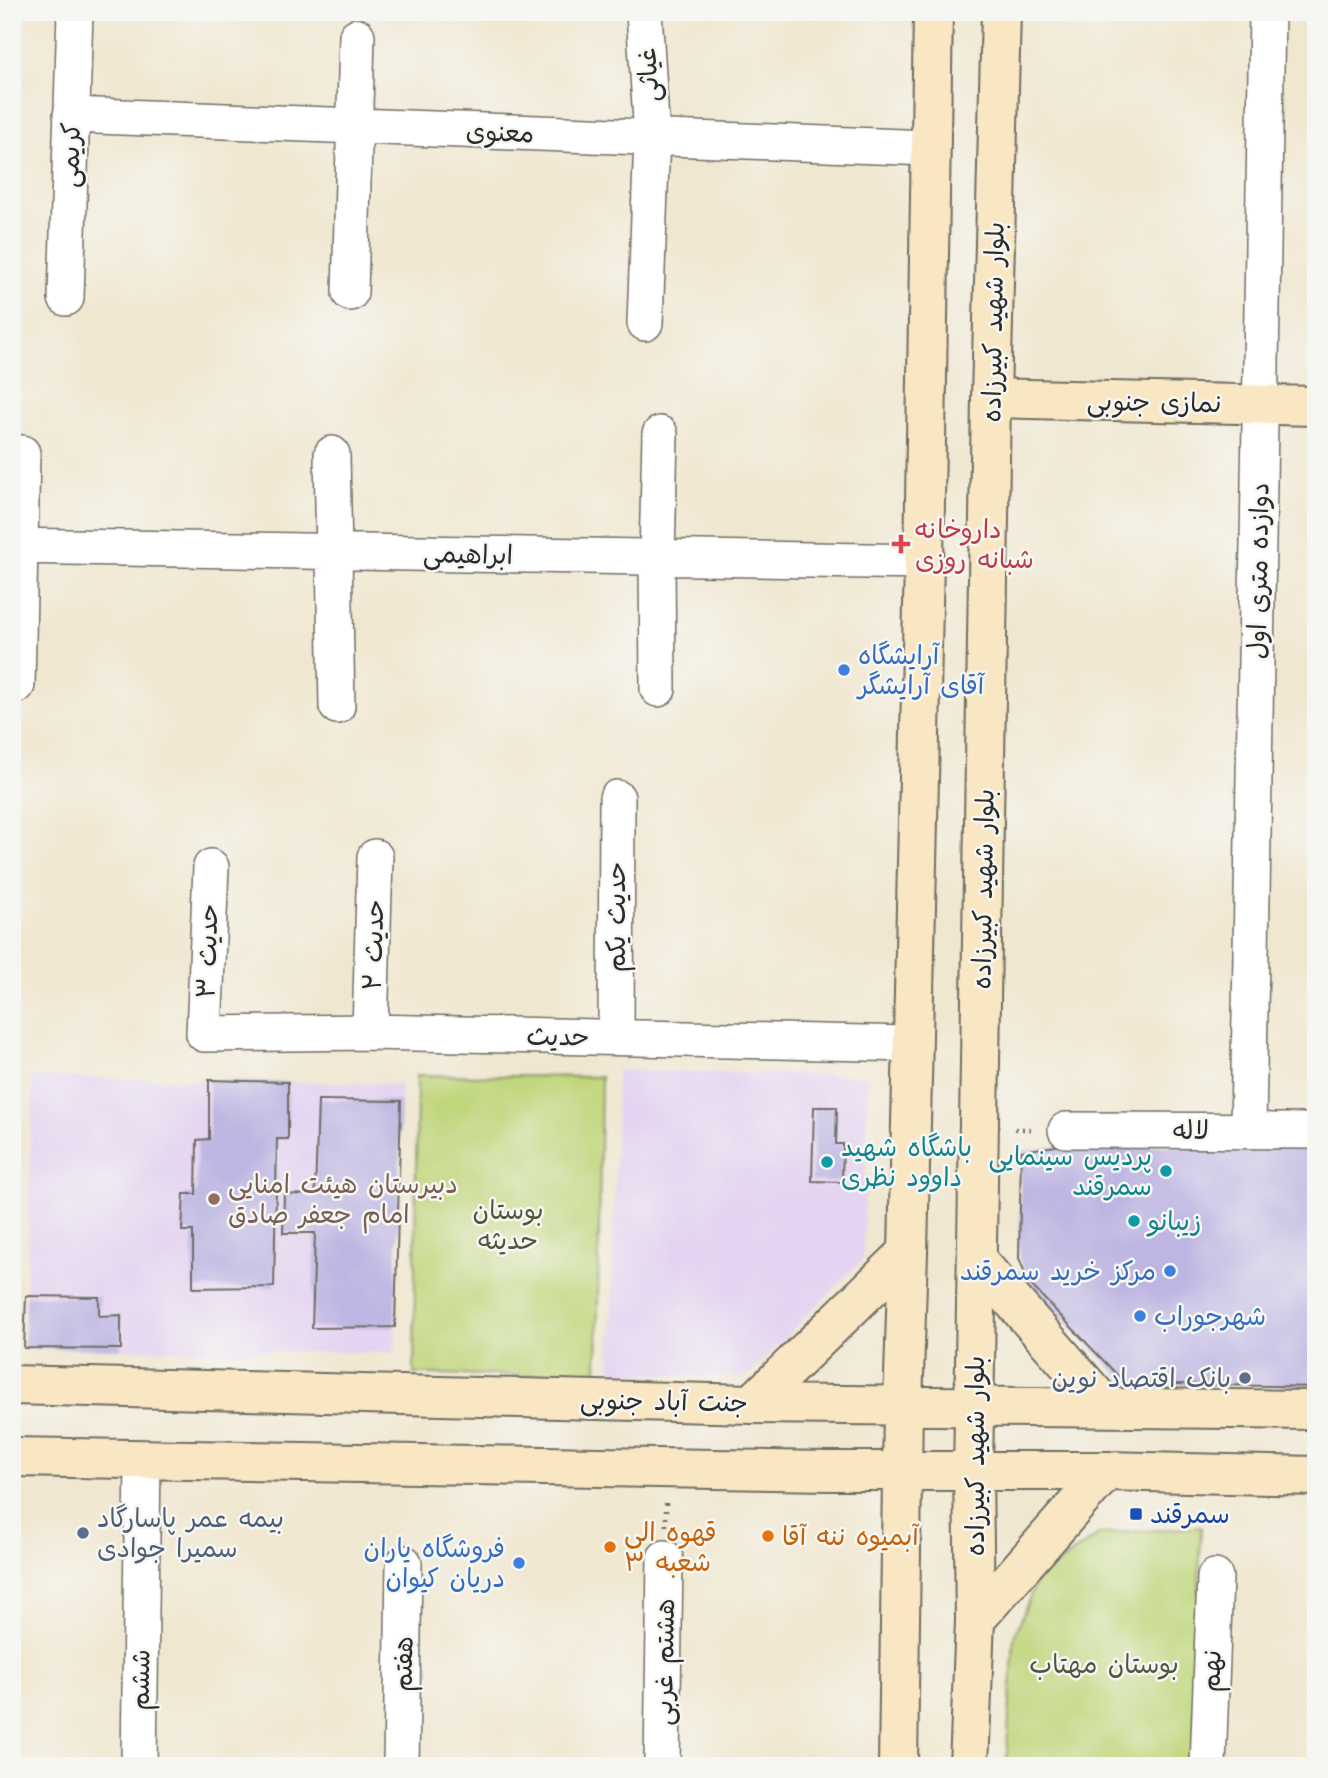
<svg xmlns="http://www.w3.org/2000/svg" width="1328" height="1778" font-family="'Architects Daughter','Playpen Sans Arabic',sans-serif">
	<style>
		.built { fill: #e4d3f1 }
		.green { fill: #bfd579; stroke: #758052; stroke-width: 2 }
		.building { fill: #bdb5e2 }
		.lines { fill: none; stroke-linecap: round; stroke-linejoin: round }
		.street-casing { stroke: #706d65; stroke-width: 38 }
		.secondary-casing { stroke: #706d65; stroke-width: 42 }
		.path { stroke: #706d65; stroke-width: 4.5; stroke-dasharray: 2 5; stroke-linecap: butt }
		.street { stroke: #fff; stroke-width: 35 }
		.secondary { stroke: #f9e7c3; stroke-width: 38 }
		.health-dot { fill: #e0444e; stroke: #f6f6f2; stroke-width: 2.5 }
		.shop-dot { fill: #3f7fe0; stroke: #f6f6f2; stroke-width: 2.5 }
		.culture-dot { fill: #0f9aa8; stroke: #f6f6f2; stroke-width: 2.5 }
		.education-dot { fill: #8d6e63; stroke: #f6f6f2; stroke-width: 2.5 }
		.service-dot { fill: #5c6f8a; stroke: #f6f6f2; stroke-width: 2.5 }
		.transit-dot { fill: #1a4fb4; stroke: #f6f6f2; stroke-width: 2.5 }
		.food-dot { fill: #e8710a; stroke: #f6f6f2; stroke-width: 2.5 }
		.labels { text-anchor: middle; stroke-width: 5; stroke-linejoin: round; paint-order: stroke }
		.street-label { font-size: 26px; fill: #2b2b2b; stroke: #f6f6f2 }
		.health-label { font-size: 26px; fill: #be3a42; stroke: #f6f6f2; text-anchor: start }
		.shop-label { font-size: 26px; fill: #366cbe; stroke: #f6f6f2; text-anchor: start }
		.culture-label { font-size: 26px; fill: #0d838f; stroke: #f6f6f2; text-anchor: start }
		.education-label { font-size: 26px; fill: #785e54; stroke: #f6f6f2; text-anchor: start }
		.park-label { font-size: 26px; fill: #50563e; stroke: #f6f6f2 }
		.service-label { font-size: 26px; fill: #4e5e75; stroke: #f6f6f2; text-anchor: end }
		.transit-label { font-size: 26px; fill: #164399; stroke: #f6f6f2; text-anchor: start }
		.food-label { font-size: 26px; fill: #c56008; stroke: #f6f6f2; text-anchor: start }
	</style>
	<rect width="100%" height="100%" fill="#f6f6f2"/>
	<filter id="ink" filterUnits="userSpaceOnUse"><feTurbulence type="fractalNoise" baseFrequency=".0143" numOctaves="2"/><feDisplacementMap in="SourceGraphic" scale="14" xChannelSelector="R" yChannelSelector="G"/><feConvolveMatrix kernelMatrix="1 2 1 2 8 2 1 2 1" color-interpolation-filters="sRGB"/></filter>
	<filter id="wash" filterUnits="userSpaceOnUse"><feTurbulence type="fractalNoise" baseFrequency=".00686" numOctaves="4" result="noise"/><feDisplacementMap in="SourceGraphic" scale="28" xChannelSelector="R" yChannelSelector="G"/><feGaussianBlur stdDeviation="1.57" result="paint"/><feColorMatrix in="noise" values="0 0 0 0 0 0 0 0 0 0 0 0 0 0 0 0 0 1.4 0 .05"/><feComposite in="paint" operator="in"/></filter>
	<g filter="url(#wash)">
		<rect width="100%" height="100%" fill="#f0e7d0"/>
		<!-- built -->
		<path class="built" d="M 617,1070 L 868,1076 L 863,1259 L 746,1377 L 610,1373 Z
			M 33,1077 L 401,1084 L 395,1353 L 24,1348 Z"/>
		<!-- green -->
		<path class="green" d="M 417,1075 L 601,1077 L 597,1376 L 414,1374 Z
			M 1201,1527 L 1193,1766 L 1006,1766 L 1014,1637 L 1037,1579 L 1100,1534 Z"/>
		<g id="blocks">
			<!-- building -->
			<path class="building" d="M 209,1080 L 288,1082 L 288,1139 L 277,1139 L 274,1287 L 193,1288 L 193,1231 L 182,1231 L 184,1194 L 196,1194 L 197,1140 L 209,1139 Z
				M 318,1100 L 401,1101 L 395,1327 L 312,1328 L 315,1233 L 283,1233 L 284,1194 L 315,1195 Z
				M 814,1107 L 837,1107 L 836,1144 L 843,1144 L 842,1182 L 812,1181 Z
				M 1070,1144 L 1316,1148 L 1316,1387 L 1125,1383 L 1029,1283 L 1019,1258 L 1021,1151 Z
				M 26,1296 L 99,1297 L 99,1316 L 121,1315 L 121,1349 L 24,1348 Z"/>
		</g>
	</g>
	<g filter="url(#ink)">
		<use href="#blocks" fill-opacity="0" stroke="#706d65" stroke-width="2"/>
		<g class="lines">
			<!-- street casing -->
			<g class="street-casing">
				<path id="street" d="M 644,12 L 652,137 L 645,323
					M 71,115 L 930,148
					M 350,293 L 357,36
					M 66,298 L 75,12
					M 332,454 L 337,706
					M 12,546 L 924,562
					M 17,685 L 22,453
					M 658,689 L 657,557 L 660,434
					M 211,867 L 204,1034 L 370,1032 L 912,1044
					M 370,1032 L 375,857
					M 616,1037 L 617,798
					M 1066,1130 L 1316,1131
					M 1248,1130 L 1267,12
					M 139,1766 L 143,1459
					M 401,1766 L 404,1563
					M 662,1766 L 665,1558
					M 1208,1766 L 1215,1577"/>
			</g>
			<!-- secondary casing -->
			<g class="secondary-casing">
				<path id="secondary" d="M 991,398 L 1316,406
					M 977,1260 L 1106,1407
					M 12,1385 L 752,1404 L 1316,1410
					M 752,1404 L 908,1252
					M 12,1457 L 830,1471 L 1106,1471 L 1316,1476
					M 975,1620 L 1106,1471
					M 898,1766 L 903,1406 L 908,1252 L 924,562 L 933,12
					M 969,1766 L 975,1620 L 973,1470 L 975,1364 L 991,398 L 1001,12"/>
			</g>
			<!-- path -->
			<path class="path" d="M 1015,1129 L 1034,1129
				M 666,1526 L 666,1503"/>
			<!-- street -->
			<use href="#street" class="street"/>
			<!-- secondary -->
			<use href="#secondary" class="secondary"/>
		</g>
	</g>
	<!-- markers -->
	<path class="health-dot" d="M897.5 533.5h7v7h7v7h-7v7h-7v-7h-7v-7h7z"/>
	<g class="shop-dot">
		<circle cx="844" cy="670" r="7"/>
		<circle cx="1170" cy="1271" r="7"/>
		<circle cx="1140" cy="1316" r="7"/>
		<circle cx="519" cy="1563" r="7"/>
	</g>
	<g class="culture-dot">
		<circle cx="827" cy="1162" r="7"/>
		<circle cx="1166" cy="1171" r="7"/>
		<circle cx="1134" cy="1221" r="7"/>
	</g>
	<circle class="education-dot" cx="214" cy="1199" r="7"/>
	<g class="service-dot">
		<circle cx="1245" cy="1378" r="7"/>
		<circle cx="83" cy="1533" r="7"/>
	</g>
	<rect class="transit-dot" x="1129" y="1507" width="14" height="14" rx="3.5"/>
	<g class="food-dot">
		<circle cx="768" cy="1536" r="7"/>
		<circle cx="610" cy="1547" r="7"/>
	</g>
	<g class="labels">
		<!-- street labels -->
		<g class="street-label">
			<text transform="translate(648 75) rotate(-94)" y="9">غیاثی</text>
			<text transform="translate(500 132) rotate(2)" y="9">معنوی</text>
			<text transform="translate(70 155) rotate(-88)" y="9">کریمی</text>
			<text transform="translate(993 322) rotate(-89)" y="9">بلوار شهید کبیرزاده</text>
			<text transform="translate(1154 402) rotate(1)" y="9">نمازی جنوبی</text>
			<text transform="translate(468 554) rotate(1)" y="9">ابراهیمی</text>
			<text transform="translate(1258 571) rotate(-89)" y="9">دوازده متری اول</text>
			<text transform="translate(983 889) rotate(-89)" y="9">بلوار شهید کبیرزاده</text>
			<text transform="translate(616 917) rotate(-90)" y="9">حدیث یکم</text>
			<text transform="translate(373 945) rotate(-88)" y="9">حدیث ۲</text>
			<text transform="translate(207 951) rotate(-88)" y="9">حدیث ۳</text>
			<text transform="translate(558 1036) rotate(1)" y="9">حدیث</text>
			<text x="1191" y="1139">لاله</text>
			<text transform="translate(664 1401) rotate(1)" y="9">جنت آباد جنوبی</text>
			<text transform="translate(975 1456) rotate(-90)" y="9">بلوار شهید کبیرزاده</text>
			<text transform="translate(664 1662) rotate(-89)" y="9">هشتم غربی</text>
			<text transform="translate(403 1664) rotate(-89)" y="9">هفتم</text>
			<text transform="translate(1211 1671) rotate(-88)" y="9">نهم</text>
			<text transform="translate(140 1680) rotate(-89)" y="9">ششم</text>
		</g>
		<!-- health labels -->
		<g class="health-label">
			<text x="915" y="538">داروخانه<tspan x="915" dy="30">شبانه روزی</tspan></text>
		</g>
		<!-- shop labels -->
		<g class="shop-label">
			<text x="858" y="664">آرایشگاه<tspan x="858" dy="30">آقای آرایشگر</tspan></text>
			<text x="1156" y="1280" text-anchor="end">مرکز خرید سمرقند</text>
			<text x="1154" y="1325">شهرجوراب</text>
			<text x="505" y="1557" text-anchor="end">فروشگاه یاران<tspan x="505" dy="30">دریان کیوان</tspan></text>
		</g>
		<!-- culture labels -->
		<g class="culture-label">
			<text x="841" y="1156">باشگاه شهید<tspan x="841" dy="30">داوود نظری</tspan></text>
			<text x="1152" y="1165" text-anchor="end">پردیس سینمایی<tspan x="1152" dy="30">سمرقند</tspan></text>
			<text x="1148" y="1230">زیبانو</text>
		</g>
		<!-- education labels -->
		<g class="education-label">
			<text x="228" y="1193">دبیرستان هیئت امنایی<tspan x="228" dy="30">امام جعفر صادق</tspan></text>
		</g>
		<!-- park labels -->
		<g class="park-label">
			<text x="508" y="1219">بوستان<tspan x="508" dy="30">حدیثه</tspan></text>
			<text x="1104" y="1673">بوستان مهتاب</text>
		</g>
		<!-- service labels -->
		<g class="service-label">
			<text x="1231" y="1387">بانک اقتصاد نوین</text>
			<text x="97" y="1527" text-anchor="start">بیمه عمر پاسارگاد<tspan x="97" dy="30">سمیرا جوادی</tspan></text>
		</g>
		<!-- transit labels -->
		<g class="transit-label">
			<text x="1150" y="1523">سمرقند</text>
		</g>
		<!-- food labels -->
		<g class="food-label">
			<text x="624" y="1541">قهوه الی<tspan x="624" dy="30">شعبه ۳</tspan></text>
			<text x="782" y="1545">آبمیوه ننه آقا</text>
		</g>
	</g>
	<!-- margin -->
	<rect width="1328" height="1778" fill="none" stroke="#f6f6f2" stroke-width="42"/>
</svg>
